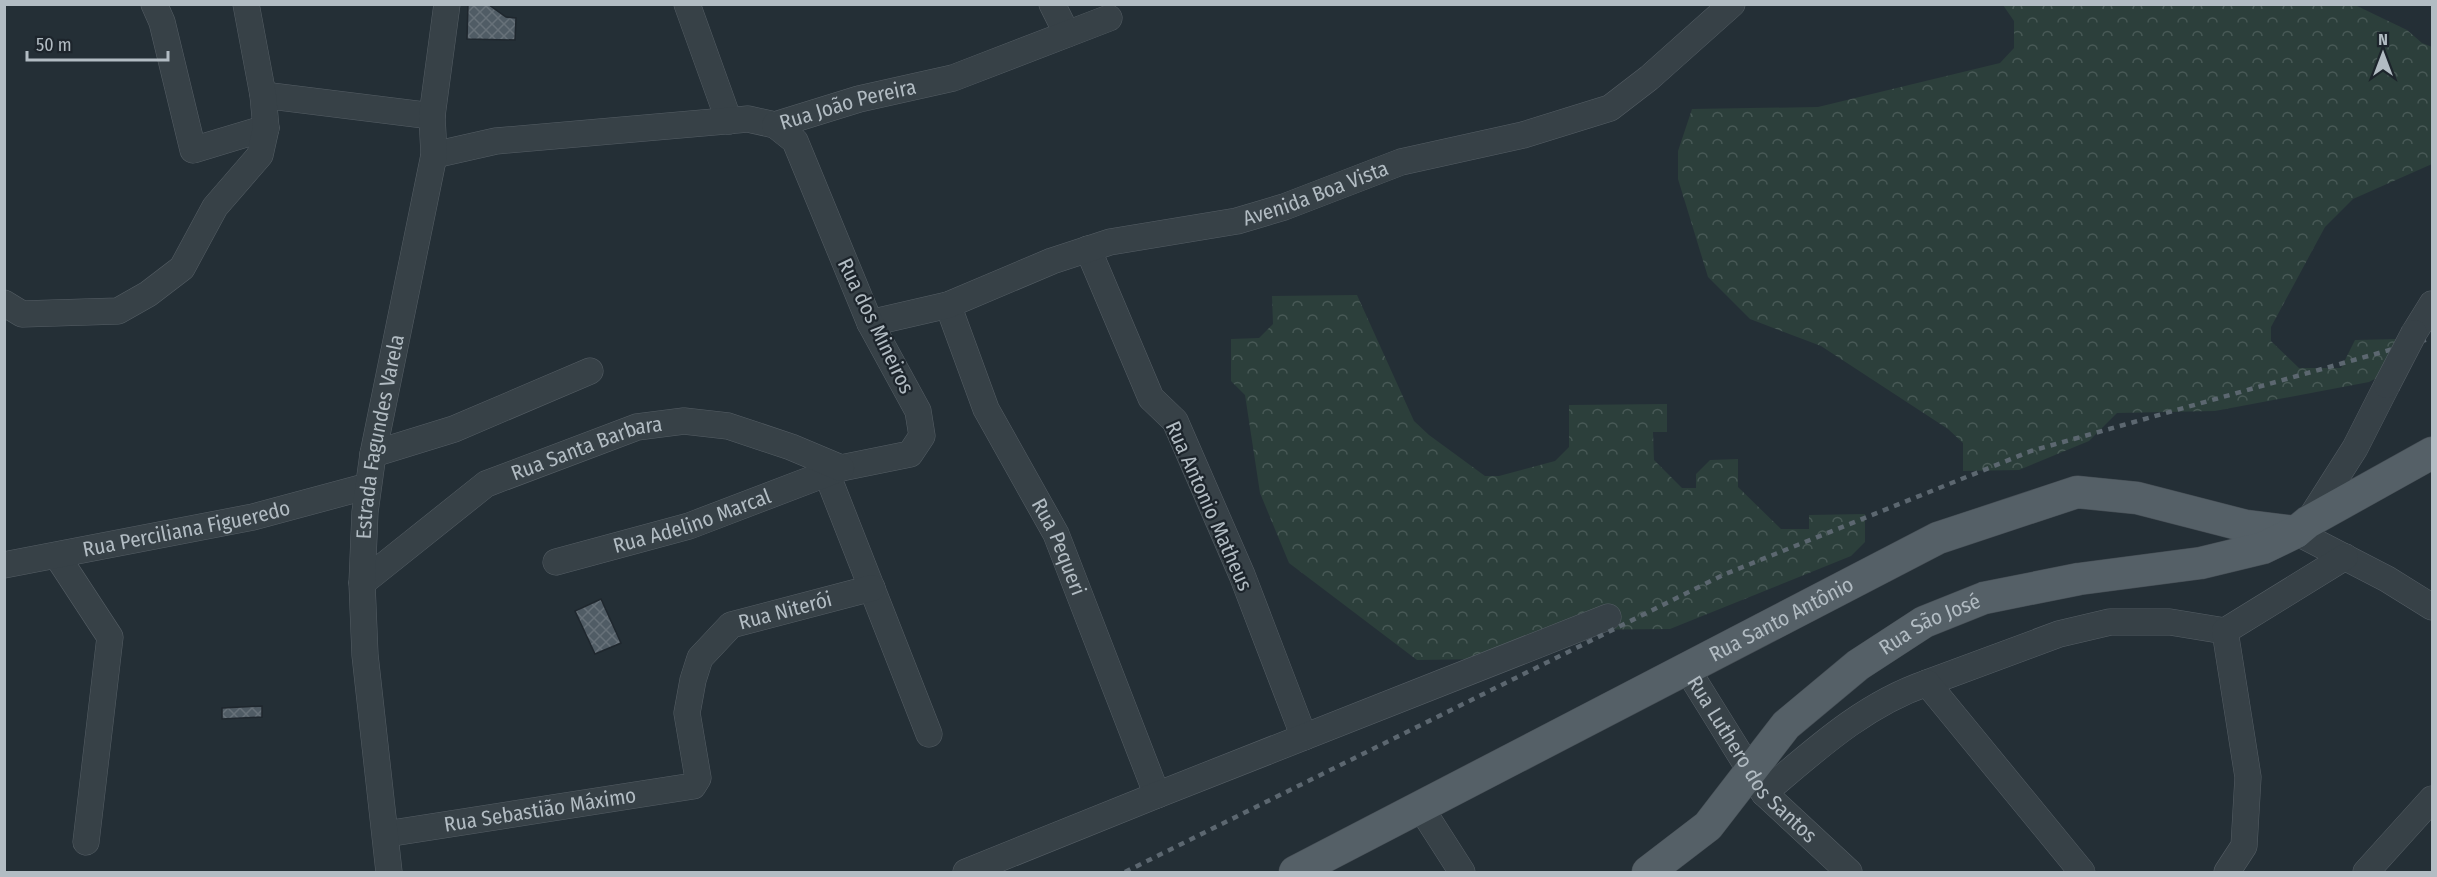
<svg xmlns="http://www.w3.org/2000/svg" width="2437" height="877" font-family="'Fira Sans Condensed',sans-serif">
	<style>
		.forest { fill: url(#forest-crowns) }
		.building { fill: url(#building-cross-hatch); stroke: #1f272e; stroke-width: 1.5 }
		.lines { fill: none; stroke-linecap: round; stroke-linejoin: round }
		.minor-casing { stroke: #555e65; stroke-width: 27 }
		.major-casing { stroke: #444c53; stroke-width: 33 }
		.minor { stroke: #374147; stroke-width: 26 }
		.major { stroke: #556067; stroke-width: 32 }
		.rail { stroke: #5c6770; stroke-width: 4.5; stroke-dasharray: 6 6; stroke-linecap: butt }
		.minor-bridge-casing { stroke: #555e65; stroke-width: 27; stroke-linecap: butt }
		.minor-bridge { stroke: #374147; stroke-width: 26 }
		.labels { text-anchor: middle; stroke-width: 4.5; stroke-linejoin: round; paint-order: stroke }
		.street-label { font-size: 21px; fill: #b2bcc3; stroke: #1d252c }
	</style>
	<defs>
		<pattern id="forest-crowns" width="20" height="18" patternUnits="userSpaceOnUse" patternTransform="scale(1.5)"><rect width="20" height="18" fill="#2c3f3b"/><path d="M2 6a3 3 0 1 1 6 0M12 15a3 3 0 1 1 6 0" fill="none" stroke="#485956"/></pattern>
		<pattern id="building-cross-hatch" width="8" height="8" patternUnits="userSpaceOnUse" patternTransform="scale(1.5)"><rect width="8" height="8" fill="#505c65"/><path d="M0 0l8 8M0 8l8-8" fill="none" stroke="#677179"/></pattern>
	</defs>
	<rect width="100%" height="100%" fill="#242f36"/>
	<!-- forest -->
	<path class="forest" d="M 2003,5 L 2355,5 L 2407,30 L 2422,43 L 2432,47 L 2432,164 L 2353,199 L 2325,227 L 2271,327 L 2271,341 L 2299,368 L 2341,368 L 2355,340 L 2397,339 L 2398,367 L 2369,382 L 2215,411 L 2117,413 L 2089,441 L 2019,470 L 1963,471 L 1963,443 L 1948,429 L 1821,346 L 1750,319 L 1708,277 L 1678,179 L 1678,151 L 1692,109 L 1818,107 L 2000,63 L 2014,48 L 2014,21 Z
		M 1357,295 L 1414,421 L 1429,435 L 1485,476 L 1499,476 L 1555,461 L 1569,447 L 1569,405 L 1667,404 L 1667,432 L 1653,432 L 1654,460 L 1682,488 L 1696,488 L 1696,474 L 1710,460 L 1738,459 L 1738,487 L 1781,529 L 1809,529 L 1809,515 L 1865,514 L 1865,542 L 1851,556 L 1670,629 L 1557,630 L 1487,659 L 1417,660 L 1289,563 L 1260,493 L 1245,395 L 1231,381 L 1231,339 L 1259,338 L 1273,324 L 1272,296 Z"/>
	<!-- building -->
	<path class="building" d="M 468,4 L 489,5 L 506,17 L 516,18 L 515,40 L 467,39 Z
		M 601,599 L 621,643 L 595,654 L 575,611 Z
		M 262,706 L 262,717 L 222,719 L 222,708 Z"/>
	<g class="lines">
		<!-- minor casing -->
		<g class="minor-casing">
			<g id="minor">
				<path d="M 154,4 L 162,22 L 193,150 L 266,128"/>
				<path d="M 687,4 L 729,121"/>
				<path d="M 1052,4 L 1067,34"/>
				<path d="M 263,95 L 432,116"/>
				<path id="s1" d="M 434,155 L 496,141 L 748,119 L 775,125 L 859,99 L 953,78 L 1109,18"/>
				<path d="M 1088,249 L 1151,398 L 1175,421 L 1242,575 L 1304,737"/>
				<path d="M 4,303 L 22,314 L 118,311 L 148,294 L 182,268 L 215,207 L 260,155 L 266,128 L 263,95 L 246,4"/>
				<path id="s2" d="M 948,305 L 986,409 L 1056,534 L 1157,795"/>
				<path id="s3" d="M 870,323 L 948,305 L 1052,261 L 1110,242 L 1237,221 L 1284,207 L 1401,162 L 1523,135 L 1610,108 L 1649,78 L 1732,4"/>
				<path d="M 2414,333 L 2432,304"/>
				<path d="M 373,454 L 454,429 L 590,371"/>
				<path d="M 827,474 L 929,734"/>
				<path d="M 2308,522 L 2355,448 L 2387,385"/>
				<path d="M 2296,532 L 2387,579 L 2432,607"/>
				<path d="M 57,556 L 110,637 L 86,842"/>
				<path id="s4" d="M 556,562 L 689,526 L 841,468 L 910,454 L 922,436 L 918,411 L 870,323 L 795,141 L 775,125"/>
				<path id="s5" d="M 4,565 L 253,517 L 368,486"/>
				<path id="s6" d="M 362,583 L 486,484 L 637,427 L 684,421 L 728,426 L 791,447 L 841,468"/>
				<path id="s7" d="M 1687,669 L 1764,793 L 1849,872"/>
				<path d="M 1927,683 L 2059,634 L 2110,622 L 2170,622 L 2225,631"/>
				<path d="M 1764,793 C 1815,750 1863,705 1927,683 L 2082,872"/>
				<path d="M 1421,808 L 1462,872"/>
				<path id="s8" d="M 386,834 L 693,786 L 698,778 L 687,713 L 693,680 L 700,658 L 731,625 L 872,588"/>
				<path id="s9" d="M 389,872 L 365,655 L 362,583 L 365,512 L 373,454 L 434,155 L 432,116 L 447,4"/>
				<path d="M 966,872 L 1157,795 L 1608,617"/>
				<path d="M 2227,872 L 2244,846 L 2248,777 L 2225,631 L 2345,557"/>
				<path d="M 2366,872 L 2432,799"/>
			</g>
		</g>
		<!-- major casing -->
		<g class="major-casing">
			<g id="major">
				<path id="s10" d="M 1295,872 L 1938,538 L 2077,492 L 2137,498 L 2246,526 L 2296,532"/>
				<path id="s11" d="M 1648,872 L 1708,826 L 1786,725 L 1858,665 L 1924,622 L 1984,598 L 2079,579 L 2201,563 L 2263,548 L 2296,532 L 2308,522 L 2432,453"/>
			</g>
		</g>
		<!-- minor -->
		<use href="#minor" class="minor"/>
		<!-- major -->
		<use href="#major" class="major"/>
		<!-- rail -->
		<path class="rail" d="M 1125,872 L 1723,575 L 2031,451 L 2432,338"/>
		<!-- minor-bridge casing -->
		<g class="minor-bridge-casing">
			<path id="minor-bridge" d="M 2387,385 L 2414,333"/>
		</g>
		<!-- minor-bridge -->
		<use href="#minor-bridge" class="minor-bridge"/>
	</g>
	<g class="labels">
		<!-- street labels -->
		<g class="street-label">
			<text dy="7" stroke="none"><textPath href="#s1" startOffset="420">Rua João Pereira</textPath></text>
			<text dy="7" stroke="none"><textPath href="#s3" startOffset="466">Avenida Boa Vista</textPath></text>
			<text transform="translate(876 326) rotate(64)" y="7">Rua dos Mineiros</text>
			<text dy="7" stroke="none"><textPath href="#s9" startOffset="438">Estrada Fagundes Varela</textPath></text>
			<text dy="7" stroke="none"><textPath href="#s6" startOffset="266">Rua Santa Barbara</textPath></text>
			<text transform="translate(1209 506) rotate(66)" y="7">Rua Antonio Matheus</text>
			<text dy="7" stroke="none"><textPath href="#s4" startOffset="142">Rua Adelino Marcal</textPath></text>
			<text dy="7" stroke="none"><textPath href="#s5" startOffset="186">Rua Perciliana Figueredo</textPath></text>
			<text dy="7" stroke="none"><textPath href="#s2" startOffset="267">Rua Pequeri</textPath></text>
			<text dy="7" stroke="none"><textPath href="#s8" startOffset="544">Rua Niterói</textPath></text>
			<text dy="7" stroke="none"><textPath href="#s10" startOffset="548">Rua Santo Antônio</textPath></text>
			<text dy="7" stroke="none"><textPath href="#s11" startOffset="380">Rua São José</textPath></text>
			<text dy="7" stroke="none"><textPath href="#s7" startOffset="112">Rua Luthero dos Santos</textPath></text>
			<text dy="7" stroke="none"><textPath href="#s8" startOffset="156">Rua Sebastião Máximo</textPath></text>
		</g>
	</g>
	<!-- border -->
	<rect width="2437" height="877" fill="none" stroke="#b2bcc3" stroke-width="12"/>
	<!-- north arrow -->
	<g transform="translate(2383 54)" stroke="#1d252c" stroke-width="4.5" paint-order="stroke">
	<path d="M0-4.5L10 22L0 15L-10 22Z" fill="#b2bcc3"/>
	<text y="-9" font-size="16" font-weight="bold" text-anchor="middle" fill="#b2bcc3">N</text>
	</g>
	<!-- scale -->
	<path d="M27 51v9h141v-9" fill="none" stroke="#b2bcc3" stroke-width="3"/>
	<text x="36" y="51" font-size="18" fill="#b2bcc3" stroke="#1d252c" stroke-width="4.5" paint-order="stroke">50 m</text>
</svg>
